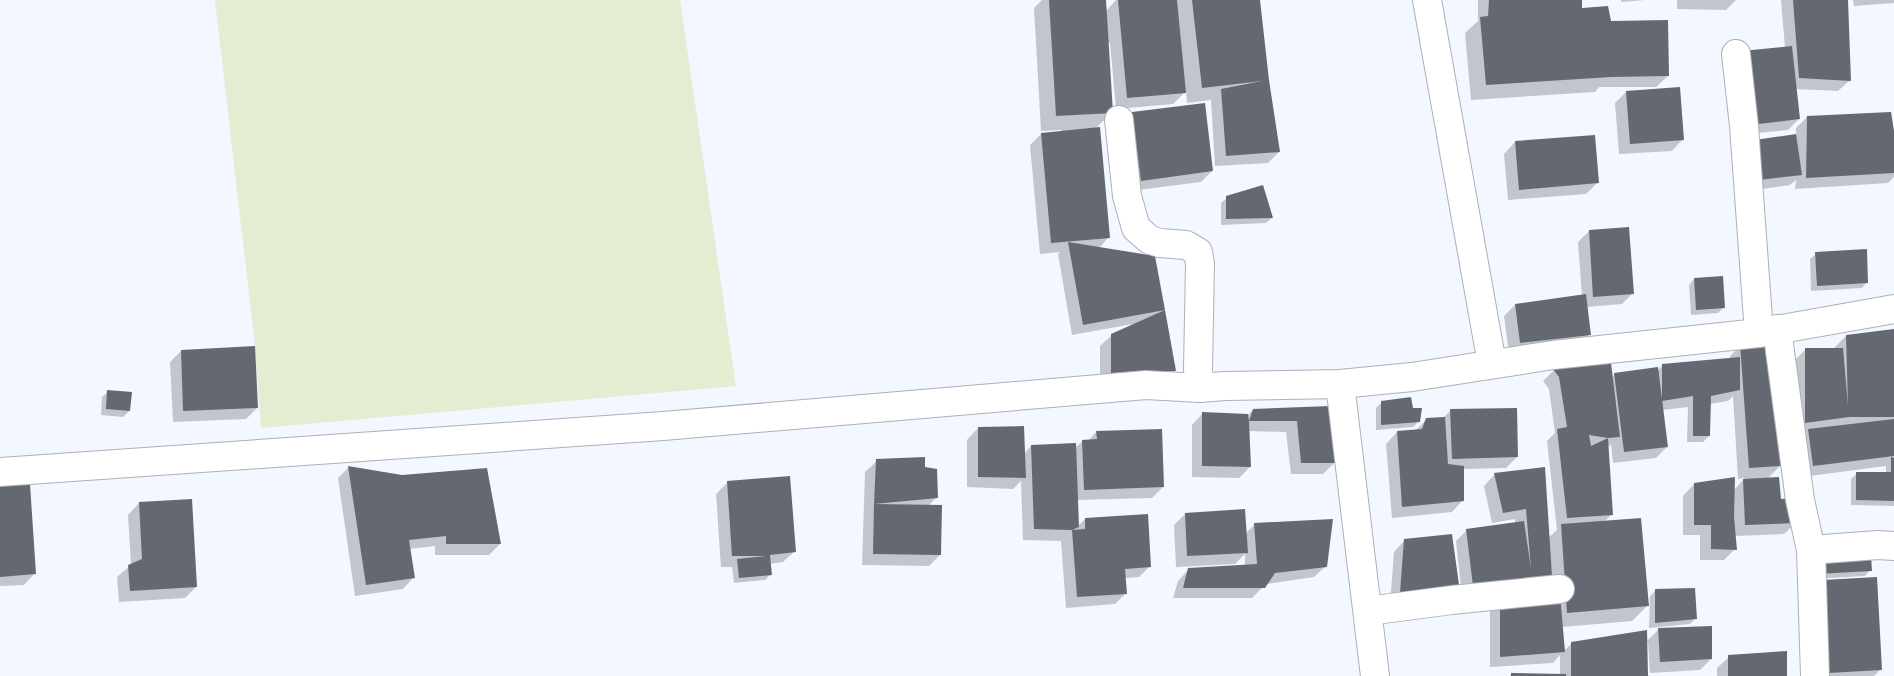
<svg xmlns="http://www.w3.org/2000/svg" width="1894" height="676" font-family="Helvetica,sans-serif">
	<style>
		.green { fill: #e4ecd2 }
		.shadow { fill: #0003 }
		.building { fill: #646971 }
		.lines { fill: none; stroke-linecap: round; stroke-linejoin: round }
		.minor-casing { stroke: #abb0b9; stroke-width: 30 }
		.tertiary-casing { stroke: #abb0b9; stroke-width: 30 }
		.minor { stroke: #fff; stroke-width: 28 }
		.tertiary { stroke: #fff; stroke-width: 28 }
	</style>
	<rect width="100%" height="100%" fill="#f3f7ff"/>
	<!-- green -->
	<path class="green" d="M 215,0 L 680,0 L 736,386 L 261,428 L 255,346 Z"/>
	<!-- shadow -->
	<path class="shadow" d="M 1042,0 L 1105,0 L 1106,11 L 1116,0 L 1259,0 L 1268,80 L 1279,152 L 1268,163 L 1215,166 L 1211,100 L 1187,103 L 1186,91 L 1173,104 L 1116,109 L 1110,43 L 1108,43 L 1112,112 L 1095,129 L 1109,237 L 1099,248 L 1154,257 L 1175,370 L 1164,381 L 1100,384 L 1100,346 L 1112,335 L 1133,324 L 1072,335 L 1058,254 L 1060,252 L 1040,254 L 1030,145 L 1041,134 L 1061,132 L 1061,130 L 1041,131 L 1034,8 Z
		M 1478,0 L 1581,0 L 1581,9 L 1609,22 L 1668,76 L 1656,87 L 1599,87 L 1595,92 L 1471,100 L 1465,33 L 1478,21 Z
		M 1621,0 L 1645,0 L 1621,2 Z
		M 1677,0 L 1736,0 L 1726,10 L 1677,9 Z
		M 1781,0 L 1847,0 L 1850,80 L 1838,91 L 1795,89 L 1799,119 L 1788,130 L 1739,135 L 1785,48 Z
		M 1853,0 L 1894,0 L 1894,3 L 1854,6 Z
		M 1626,92 L 1683,139 L 1672,151 L 1619,154 L 1615,103 Z
		M 1133,113 L 1212,171 L 1201,182 L 1130,191 L 1121,124 Z
		M 1807,117 L 1894,139 L 1894,177 L 1888,183 L 1795,189 L 1796,180 L 1790,185 L 1748,191 L 1796,135 L 1796,128 Z
		M 1515,142 L 1597,183 L 1586,194 L 1508,200 L 1504,154 Z
		M 1227,198 L 1272,218 L 1266,223 L 1221,225 L 1221,203 Z
		M 1589,231 L 1633,293 L 1622,304 L 1586,307 L 1590,334 L 1578,345 L 1509,354 L 1504,316 L 1515,305 L 1582,296 L 1578,242 Z
		M 1816,254 L 1867,282 L 1862,288 L 1811,291 L 1810,259 Z
		M 1694,279 L 1724,307 L 1718,313 L 1691,315 L 1689,285 Z
		M 1894,330 L 1894,506 L 1851,505 L 1851,479 L 1857,473 L 1886,473 L 1886,466 L 1802,477 L 1798,442 L 1807,432 L 1794,434 L 1794,361 L 1805,350 L 1835,350 L 1835,347 L 1846,336 Z
		M 1741,345 L 1780,466 L 1767,479 L 1796,523 L 1784,534 L 1734,536 L 1735,549 L 1724,560 L 1700,560 L 1700,535 L 1683,535 L 1683,496 L 1694,484 L 1734,490 L 1745,478 L 1738,479 L 1733,396 L 1728,401 L 1710,404 L 1709,436 L 1703,442 L 1687,442 L 1688,407 L 1662,410 L 1667,447 L 1656,458 L 1613,463 L 1611,444 L 1607,448 L 1612,514 L 1604,522 L 1647,606 L 1632,621 L 1562,627 L 1564,651 L 1572,643 L 1646,642 L 1659,629 L 1711,659 L 1700,670 L 1650,673 L 1648,642 L 1646,642 L 1646,676 L 1510,676 L 1512,674 L 1560,675 L 1560,655 L 1553,663 L 1490,667 L 1490,609 L 1462,596 L 1456,541 L 1467,530 L 1515,523 L 1515,519 L 1492,523 L 1484,486 L 1495,474 L 1544,469 L 1548,538 L 1557,530 L 1547,441 L 1555,433 L 1549,389 L 1543,381 L 1554,370 L 1612,377 L 1615,374 L 1657,371 L 1663,365 L 1730,359 L 1730,356 Z
		M 181,351 L 257,408 L 246,419 L 173,422 L 170,362 Z
		M 108,392 L 129,411 L 123,417 L 101,415 L 102,397 Z
		M 1382,402 L 1412,409 L 1419,421 L 1413,427 L 1376,430 L 1376,408 Z
		M 1328,407 L 1334,463 L 1323,474 L 1291,474 L 1286,432 L 1248,431 L 1250,467 L 1239,478 L 1192,477 L 1192,425 L 1203,413 L 1248,415 L 1253,410 Z
		M 1451,410 L 1517,457 L 1506,468 L 1463,469 L 1463,500 L 1452,512 L 1392,518 L 1386,444 L 1397,432 L 1415,431 L 1427,419 L 1443,418 Z
		M 978,428 L 1024,454 L 1031,446 L 1075,448 L 1083,441 L 1088,441 L 1096,432 L 1163,487 L 1152,498 L 1077,500 L 1078,526 L 1085,519 L 1150,566 L 1139,577 L 1125,578 L 1126,593 L 1115,604 L 1066,608 L 1061,541 L 1023,540 L 1021,481 L 1013,489 L 967,487 L 967,440 Z
		M 877,461 L 937,497 L 928,506 L 940,555 L 929,566 L 862,565 L 865,472 Z
		M 349,467 L 500,544 L 489,555 L 435,555 L 435,546 L 409,549 L 414,577 L 403,589 L 355,596 L 338,478 Z
		M 728,482 L 795,551 L 783,562 L 770,564 L 771,574 L 765,580 L 734,583 L 732,567 L 721,567 L 716,494 Z
		M 0,487 L 35,573 L 24,585 L 0,586 Z
		M 139,503 L 196,587 L 185,598 L 119,602 L 117,577 L 131,565 L 128,515 Z
		M 1185,514 L 1245,534 L 1255,524 L 1326,566 L 1314,577 L 1266,584 L 1252,598 L 1173,598 L 1178,581 L 1189,569 L 1245,566 L 1245,554 L 1235,564 L 1176,567 L 1174,525 Z
		M 1405,540 L 1458,591 L 1390,604 L 1394,552 Z
		M 1817,559 L 1870,570 L 1865,576 L 1812,579 Z
		M 1656,590 L 1696,618 L 1690,624 L 1649,628 L 1650,596 Z
		M 1813,593 L 1881,669 L 1874,676 L 1817,676 Z
		M 1729,657 L 1786,676 L 1717,676 L 1717,668 Z"/>
	<!-- building -->
	<path class="building" d="M 1049,0 L 1106,0 L 1113,113 L 1056,116 Z
		M 1118,0 L 1177,0 L 1186,93 L 1127,98 Z
		M 1192,0 L 1260,0 L 1269,80 L 1280,152 L 1226,156 L 1221,89 L 1262,81 L 1202,88 Z
		M 1489,0 L 1582,0 L 1582,8 L 1608,6 L 1611,21 L 1668,20 L 1669,76 L 1611,77 L 1486,85 L 1480,17 L 1488,16 Z
		M 1793,0 L 1848,0 L 1851,81 L 1799,78 Z
		M 1792,46 L 1800,119 L 1750,125 L 1742,51 Z
		M 1680,87 L 1684,140 L 1630,144 L 1626,91 Z
		M 1205,103 L 1213,171 L 1141,181 L 1132,112 Z
		M 1891,112 L 1894,131 L 1894,173 L 1806,178 L 1807,116 Z
		M 1100,127 L 1110,238 L 1051,243 L 1041,133 Z
		M 1796,134 L 1802,175 L 1759,180 L 1748,141 Z
		M 1595,135 L 1599,183 L 1519,190 L 1515,141 Z
		M 1263,185 L 1273,218 L 1226,219 L 1226,196 Z
		M 1629,227 L 1634,294 L 1593,297 L 1589,230 Z
		M 1068,242 L 1155,256 L 1165,310 L 1083,325 Z
		M 1867,249 L 1868,283 L 1817,286 L 1815,252 Z
		M 1723,276 L 1725,308 L 1696,310 L 1694,278 Z
		M 1586,294 L 1591,335 L 1520,343 L 1515,304 Z
		M 1165,310 L 1176,371 L 1111,373 L 1111,334 Z
		M 1894,329 L 1894,417 L 1849,417 L 1805,423 L 1805,348 L 1843,348 L 1848,406 L 1846,335 Z
		M 1773,342 L 1781,466 L 1749,468 L 1740,344 Z
		M 255,346 L 258,408 L 183,411 L 181,350 Z
		M 1740,357 L 1740,390 L 1711,396 L 1710,436 L 1693,436 L 1693,396 L 1662,401 L 1662,364 Z
		M 1611,363 L 1620,437 L 1608,438 L 1589,435 L 1591,446 L 1608,438 L 1613,515 L 1567,518 L 1557,429 L 1567,427 L 1559,377 L 1553,369 Z
		M 1658,367 L 1668,447 L 1624,452 L 1614,373 Z
		M 107,390 L 132,392 L 130,411 L 106,409 Z
		M 1411,397 L 1413,408 L 1422,408 L 1420,422 L 1381,425 L 1381,401 Z
		M 1330,406 L 1335,463 L 1301,463 L 1297,421 L 1249,421 L 1251,467 L 1202,466 L 1202,412 L 1248,414 L 1249,421 L 1253,409 Z
		M 1517,408 L 1518,457 L 1452,459 L 1450,409 Z
		M 1445,417 L 1448,464 L 1464,466 L 1464,501 L 1402,507 L 1397,431 L 1422,429 L 1426,418 Z
		M 1894,419 L 1894,456 L 1813,466 L 1808,429 Z
		M 1024,426 L 1026,478 L 978,477 L 978,427 Z
		M 1162,429 L 1164,487 L 1084,490 L 1082,440 L 1097,439 L 1096,431 Z
		M 1076,443 L 1079,527 L 1072,530 L 1034,529 L 1031,445 Z
		M 925,457 L 925,467 L 937,469 L 938,498 L 874,504 L 942,505 L 941,555 L 873,554 L 874,504 L 876,459 Z
		M 1891,457 L 1894,458 L 1894,501 L 1856,500 L 1856,472 L 1891,472 Z
		M 348,466 L 402,475 L 487,468 L 501,544 L 446,544 L 446,536 L 409,540 L 415,578 L 366,585 Z
		M 1545,467 L 1552,576 L 1473,586 L 1466,529 L 1524,521 L 1531,569 L 1526,509 L 1503,513 L 1494,473 Z
		M 790,476 L 796,552 L 770,555 L 772,575 L 739,578 L 737,559 L 767,556 L 732,556 L 727,481 Z
		M 1735,477 L 1734,517 L 1737,550 L 1711,549 L 1711,525 L 1694,525 L 1694,483 Z
		M 1779,477 L 1781,499 L 1796,498 L 1797,523 L 1745,525 L 1743,479 Z
		M 30,484 L 36,574 L 0,577 L 0,486 Z
		M 192,499 L 197,587 L 130,591 L 128,565 L 142,559 L 139,502 Z
		M 1245,509 L 1248,553 L 1187,556 L 1185,513 Z
		M 1148,514 L 1151,567 L 1125,569 L 1127,594 L 1077,597 L 1072,530 L 1085,529 L 1085,518 Z
		M 1641,518 L 1649,606 L 1567,613 L 1561,524 Z
		M 1333,519 L 1327,567 L 1275,573 L 1265,588 L 1183,588 L 1188,568 L 1257,564 L 1254,523 Z
		M 1452,534 L 1460,592 L 1400,593 L 1404,539 Z
		M 1871,555 L 1872,571 L 1817,574 L 1817,558 Z
		M 1877,577 L 1882,670 L 1828,673 L 1823,580 Z
		M 1695,588 L 1697,619 L 1655,623 L 1655,589 Z
		M 1560,594 L 1565,652 L 1500,657 L 1500,597 Z
		M 1712,626 L 1712,659 L 1660,662 L 1658,628 Z
		M 1647,630 L 1648,676 L 1571,676 L 1571,642 Z
		M 1787,651 L 1787,676 L 1728,676 L 1728,655 Z
		M 1511,673 L 1566,674 L 1566,676 L 1511,676 Z"/>
	<g class="lines">
		<!-- minor casing -->
		<g class="minor-casing">
			<path id="minor" d="M 1427,0 L 1492,364
				M 1736,54 L 1744,126 L 1759,333
				M 1119,120 L 1127,196 L 1136,228 L 1150,240 L 1160,243 L 1186,245 L 1198,252 L 1200,264 L 1198,369 L 1200,388
				M 1777,329 L 1800,500 L 1811,550 L 1815,676
				M 1811,550 L 1878,545 L 1894,546
				M 1368,611 L 1452,600 L 1560,589"/>
		</g>
		<!-- tertiary casing -->
		<g class="tertiary-casing">
			<path id="tertiary" d="M 1340,384 L 1375,676
				M 0,472 L 663,426 L 1146,385 L 1200,388 L 1225,386 L 1340,384 L 1412,377 L 1553,355 L 1759,333 L 1894,309"/>
		</g>
		<!-- minor -->
		<use href="#minor" class="minor"/>
		<!-- tertiary -->
		<use href="#tertiary" class="tertiary"/>
	</g>
</svg>
